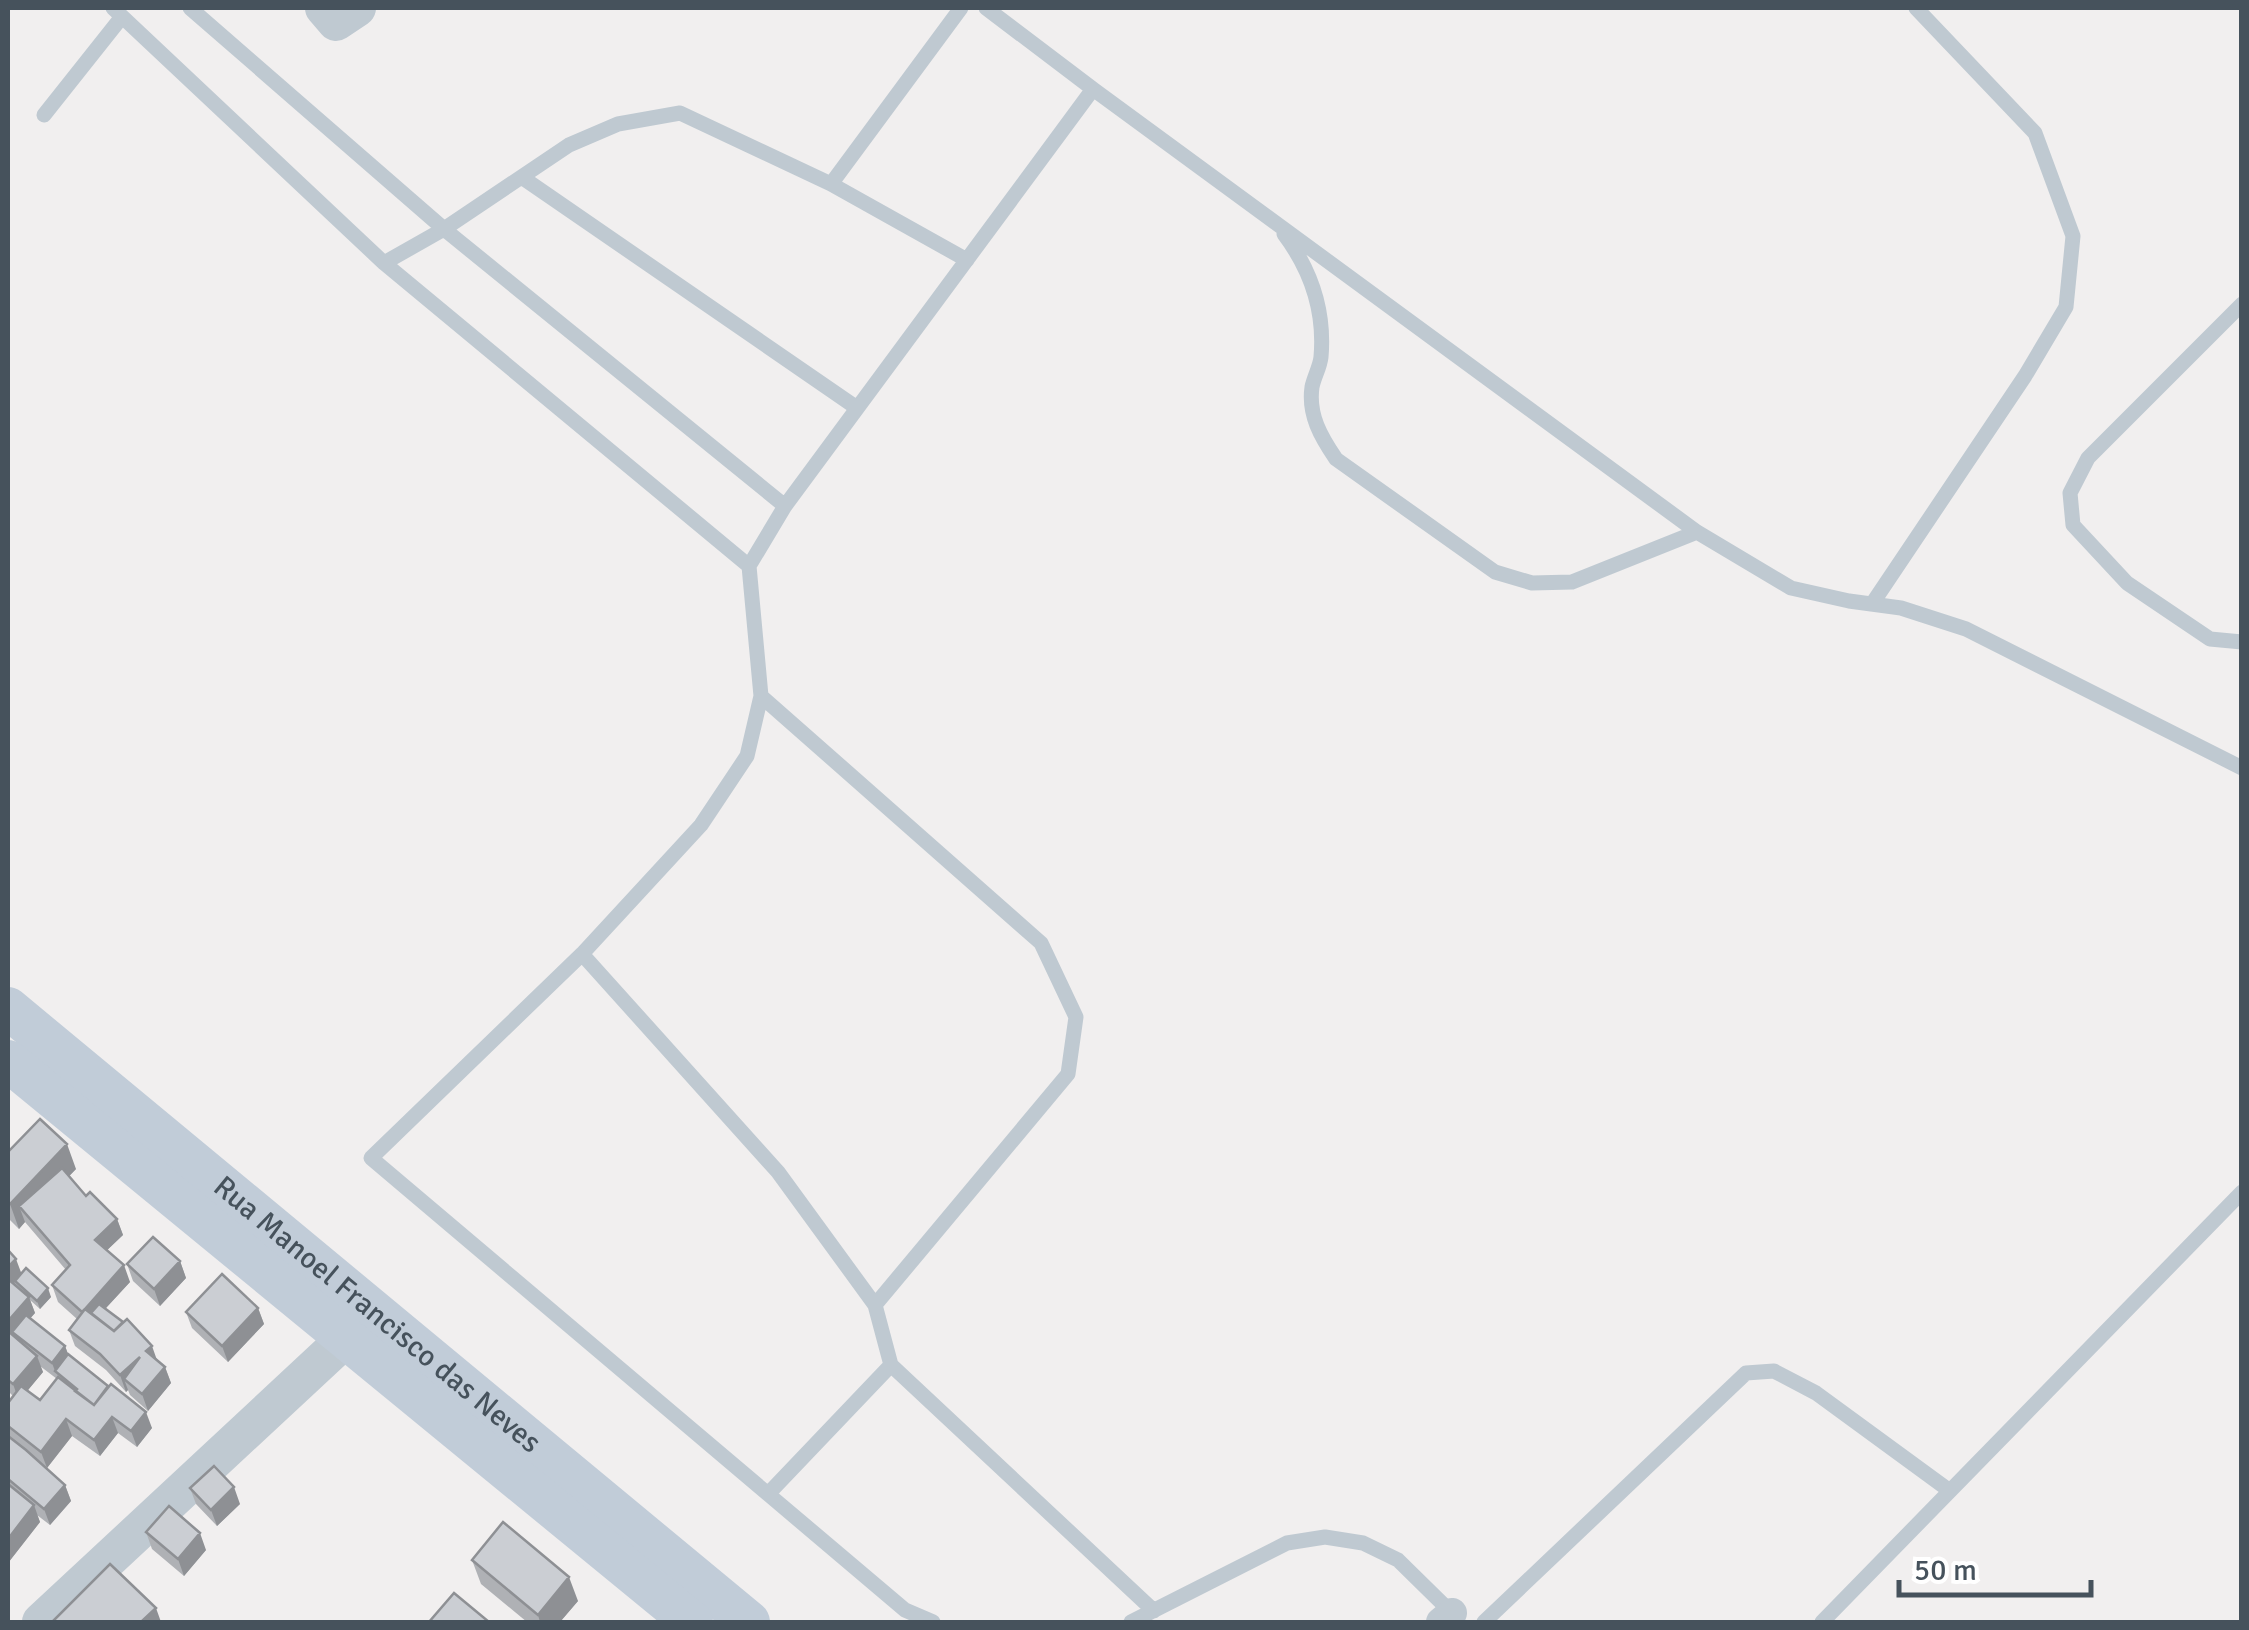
<svg xmlns="http://www.w3.org/2000/svg" width="2249" height="1630" font-family="Signika,sans-serif">
	<style>
		.lines { fill: none; stroke-linecap: round; stroke-linejoin: round }
		.service { stroke: #bfc9d1; stroke-width: 15 }
		.minor { stroke: #bfc9d1; stroke-width: 30 }
		.tertiary { stroke: #bfc9d1; stroke-width: 38 }
		.secondary { stroke: #c1ccd8; stroke-width: 42 }
		.wall { fill: #afb1b5; fill-rule: evenodd }
		.shaded-wall { fill: #8e9094 }
		.building { fill: #cbced3; stroke: #8e9094; stroke-width: 2.5 }
		.labels { text-anchor: middle; stroke-width: 8; stroke-linejoin: round; paint-order: stroke }
		.street-label { font-size: 30px; fill: #46525c; stroke: #fff }
	</style>
	<rect width="100%" height="100%" fill="#f1efef"/>
	<g class="lines">
		<!-- service -->
		<path class="service" d="M 113,8 L 384,263 L 749,566
			M 190,8 L 444,229 L 785,506
			M 986,8 L 1093,89
			M 44,115 L 121,18
			M 523,178 L 857,408
			M 831,184 L 961,8
			M 1284,234 C 1311,270 1325,311 1321,357 C 1320,367 1314,377 1312,387 C 1308,415 1321,437 1336,459 L 1495,572 L 1532,583 L 1572,582 L 1697,532
			M 384,263 L 444,229 L 569,145 L 618,124 L 680,113 L 831,184 L 967,260
			M 2242,304 L 2088,458 L 2070,493 L 2073,525 L 2127,583 L 2210,639 L 2242,642
			M 1872,604 L 2025,376 L 2066,307 L 2073,236 L 2035,133 L 1916,8
			M 761,696 L 1041,943 L 1076,1017 L 1068,1074 L 875,1305
			M 582,954 L 778,1172 L 875,1305 L 891,1365 L 1154,1611
			M 768,1494 L 891,1365
			M 933,1622 L 905,1610 L 371,1158 L 582,954 L 701,825 L 747,756 L 761,696 L 749,566 L 785,506 L 1093,89 L 1697,532 L 1791,588 L 1849,601 L 1901,608 L 1966,629 L 2242,768
			M 1131,1622 L 1287,1543 L 1325,1537 L 1363,1543 L 1398,1560 L 1455,1616
			M 1484,1622 L 1746,1373 L 1774,1371 L 1816,1393 L 1950,1491
			M 1822,1622 L 2242,1192"/>
		<!-- minor -->
		<path class="minor" d="M 1441,1622 L 1452,1613"/>
		<!-- tertiary -->
		<path class="tertiary" d="M 324,8 L 336,22 L 357,8
			M 41,1622 L 344,1340"/>
		<!-- secondary -->
		<g class="secondary">
			<path id="s1" d="M 8,1008 L 749,1622"/>
			<path d="M 8,1061 L 692,1622"/>
		</g>
	</g>
	<!-- wall -->
	<path class="wall" d="M 8,1152 L 76,1169 L 69,1176 L 86,1196 L 117,1219 L 123,1235 L 107,1250 L 130,1282 L 105,1309 L 165,1367 L 171,1383 L 148,1411 L 130,1395 L 128,1390 L 126,1392 L 106,1370 L 75,1346 L 69,1330 L 77,1319 L 58,1302 L 52,1285 L 66,1270 L 25,1222 L 19,1229 L 8,1218 Z
		M 8,1250 L 21,1273 L 51,1297 L 40,1309 L 30,1300 L 35,1313 L 30,1318 L 65,1346 L 68,1354 L 152,1428 L 137,1447 L 118,1433 L 100,1456 L 72,1436 L 47,1468 L 65,1485 L 71,1501 L 50,1525 L 37,1515 L 40,1522 L 8,1563 L 8,1403 L 13,1396 L 8,1391 ZM 40,1366 L 57,1379 L 40,1400 L 27,1391 L 43,1372 Z
		M 180,1261 L 186,1278 L 160,1306 L 133,1281 L 127,1264 Z
		M 258,1308 L 264,1324 L 228,1362 L 192,1328 L 186,1312 Z
		M 190,1488 L 240,1504 L 217,1526 L 196,1504 Z
		M 146,1532 L 206,1550 L 184,1576 L 152,1549 Z
		M 472,1560 L 578,1601 L 560,1622 L 527,1622 L 481,1584 Z"/>
	<!-- shaded-wall -->
	<path class="shaded-wall" d="M 67,1144 L 76,1169 L 29,1218 L 19,1206 L 25,1222 L 19,1229 L 10,1204 Z
		M 117,1219 L 123,1235 L 101,1256 L 95,1240 Z
		M 16,1259 L 22,1275 L 8,1289 L 8,1267 Z
		M 180,1261 L 186,1278 L 160,1306 L 154,1289 Z
		M 124,1265 L 130,1282 L 94,1321 L 85,1309 Z
		M 48,1288 L 51,1297 L 40,1309 L 37,1301 Z
		M 29,1297 L 35,1313 L 16,1335 L 12,1332 L 14,1337 L 8,1332 L 8,1321 Z
		M 258,1308 L 264,1324 L 228,1362 L 222,1346 Z
		M 65,1346 L 71,1362 L 55,1371 L 58,1379 L 52,1363 Z
		M 152,1346 L 158,1363 L 146,1351 Z
		M 37,1356 L 43,1372 L 19,1401 L 13,1384 Z
		M 140,1357 L 124,1379 L 128,1390 L 126,1392 L 120,1375 Z
		M 165,1367 L 171,1383 L 148,1411 L 142,1394 Z
		M 146,1412 L 152,1428 L 137,1447 L 131,1431 Z
		M 112,1417 L 118,1433 L 100,1456 L 94,1440 Z
		M 66,1419 L 72,1436 L 47,1468 L 41,1452 Z
		M 65,1485 L 71,1501 L 50,1525 L 44,1509 Z
		M 234,1487 L 240,1504 L 217,1526 L 211,1510 Z
		M 34,1505 L 40,1522 L 8,1563 L 8,1539 Z
		M 200,1533 L 206,1550 L 184,1576 L 178,1559 Z
		M 569,1577 L 578,1601 L 560,1622 L 540,1622 L 538,1615 Z
		M 156,1608 L 161,1622 L 141,1622 Z"/>
	<!-- building -->
	<path class="building" d="M 40,1119 L 67,1144 L 10,1204 L 8,1202 L 8,1152 Z
		M 62,1168 L 86,1196 L 90,1192 L 117,1219 L 95,1240 L 124,1265 L 85,1309 L 114,1331 L 127,1319 L 152,1346 L 146,1351 L 165,1367 L 142,1394 L 124,1379 L 140,1357 L 120,1375 L 100,1354 L 69,1330 L 85,1309 L 82,1312 L 52,1285 L 70,1265 L 19,1206 Z
		M 153,1237 L 180,1261 L 154,1289 L 127,1264 Z
		M 8,1250 L 16,1259 L 8,1267 Z
		M 26,1268 L 48,1288 L 37,1301 L 15,1281 Z
		M 222,1274 L 258,1308 L 222,1346 L 186,1312 Z
		M 8,1279 L 29,1297 L 8,1321 Z
		M 99,1304 L 123,1322 L 114,1331 L 91,1313 Z
		M 26,1315 L 65,1346 L 52,1363 L 12,1332 Z
		M 8,1331 L 37,1356 L 13,1384 L 8,1380 Z
		M 68,1354 L 108,1386 L 94,1405 L 75,1391 L 77,1389 L 55,1371 Z
		M 58,1377 L 94,1405 L 111,1384 L 146,1412 L 131,1431 L 112,1417 L 94,1440 L 66,1419 L 41,1452 L 8,1426 L 8,1403 L 21,1386 L 40,1400 Z
		M 8,1436 L 26,1450 L 65,1485 L 44,1509 L 8,1479 Z
		M 214,1466 L 234,1487 L 211,1510 L 190,1488 Z
		M 8,1484 L 34,1505 L 8,1539 Z
		M 169,1506 L 200,1533 L 178,1559 L 146,1532 Z
		M 503,1522 L 569,1577 L 538,1615 L 472,1560 Z
		M 110,1564 L 156,1608 L 141,1622 L 52,1622 Z
		M 454,1593 L 489,1622 L 429,1622 Z"/>
	<g class="labels">
		<!-- street labels -->
		<g class="street-label">
			<text dy="10" stroke="none"><textPath href="#s1" startOffset="480">Rua Manoel Francisco das Neves</textPath></text>
		</g>
	</g>
	<!-- border -->
	<rect width="2249" height="1630" fill="none" stroke="#46525c" stroke-width="20"/>
	<!-- scale -->
	<path d="M1899 1580v15h192v-15" fill="none" stroke="#46525c" stroke-width="5"/>
	<text x="1914" y="1580" font-size="30" fill="#46525c" stroke="#ffffff" stroke-width="8" paint-order="stroke">50 m</text>
</svg>
